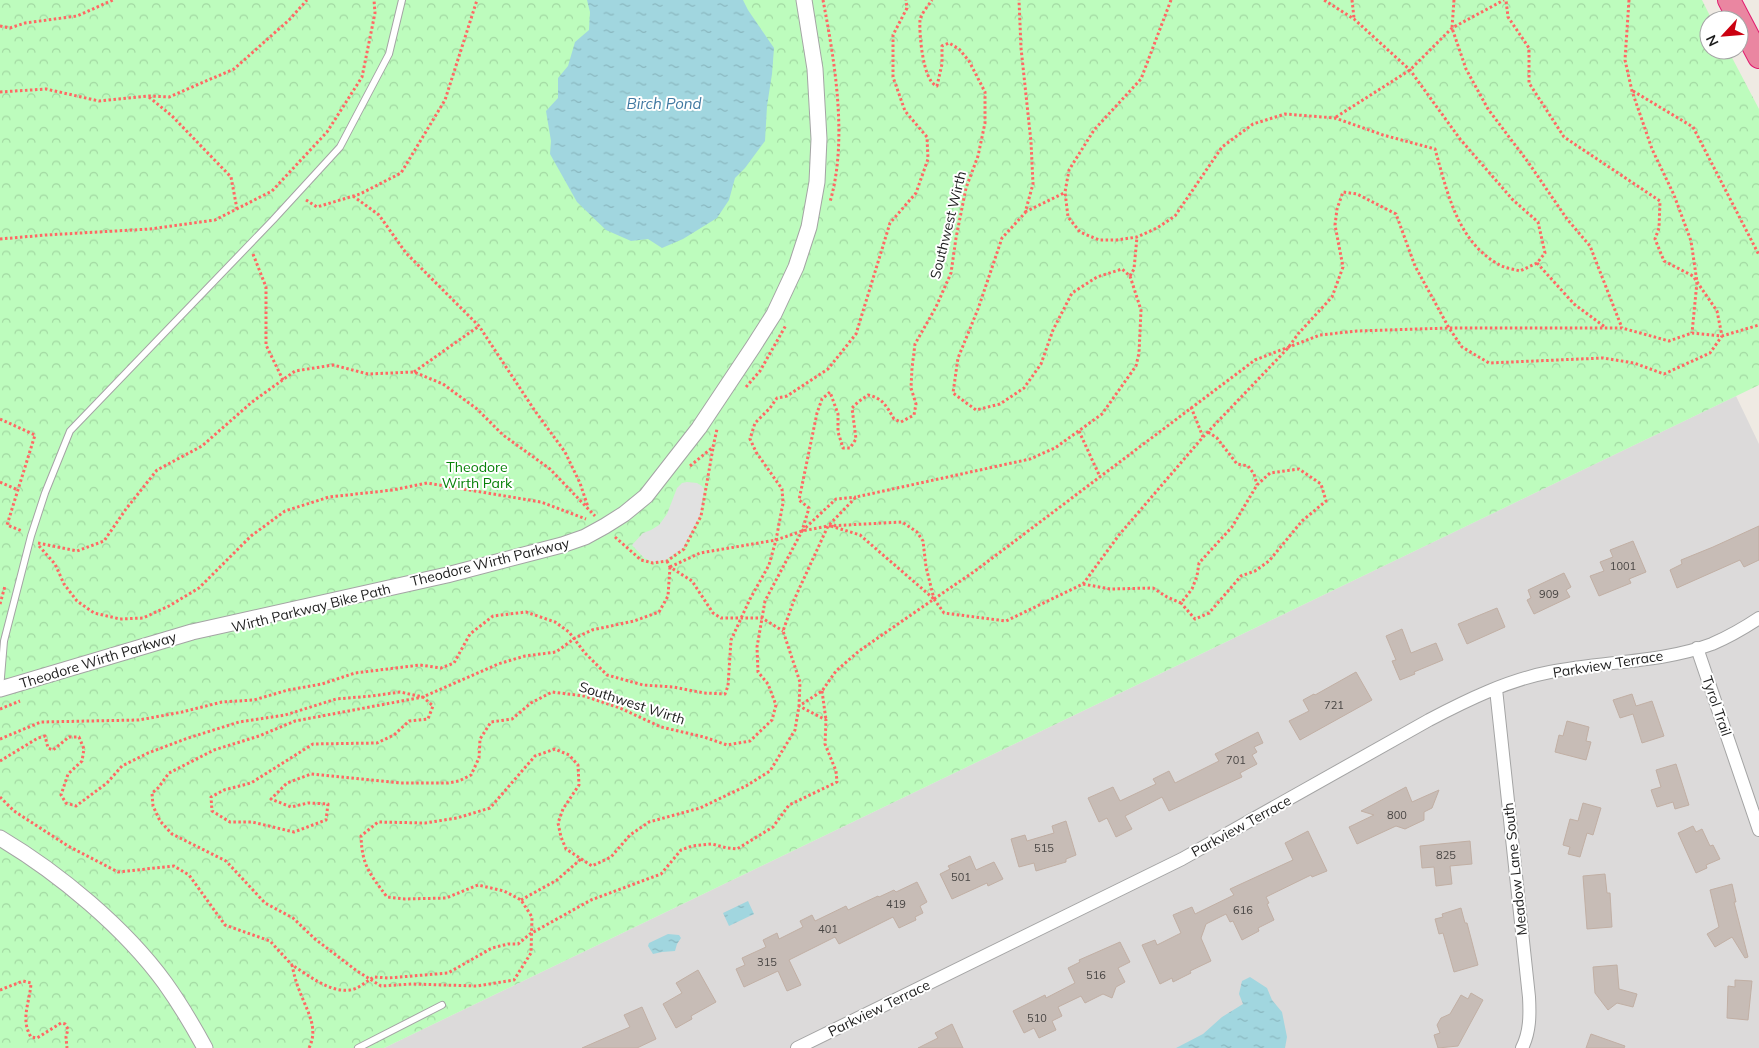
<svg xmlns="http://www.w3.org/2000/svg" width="1759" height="1048" font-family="Mulish,sans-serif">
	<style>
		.residential { fill: #dcdada }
		.park { fill: url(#park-crowns) }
		.parking { fill: #e1e1e1 }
		.water { fill: url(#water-ripples) }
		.building { fill: #c7bcb6; stroke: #c1afa4 }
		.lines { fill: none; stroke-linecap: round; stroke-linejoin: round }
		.service-casing { stroke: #a4a4a4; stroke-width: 8 }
		.minor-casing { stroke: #a4a4a4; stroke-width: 14 }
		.tertiary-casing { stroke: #a4a4a4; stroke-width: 17 }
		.motorway-casing { stroke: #e11c6f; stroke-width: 24 }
		.path { stroke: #ff6864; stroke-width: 3; stroke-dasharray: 2.5 2.5; stroke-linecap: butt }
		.service { stroke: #fff; stroke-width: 6 }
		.minor { stroke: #fff; stroke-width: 12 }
		.tertiary { stroke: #fff; stroke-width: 15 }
		.motorway { stroke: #ea86a1; stroke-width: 22 }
		.labels { text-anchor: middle; stroke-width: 4; stroke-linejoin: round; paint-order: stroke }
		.number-label { font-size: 11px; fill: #484543 }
		.street-label { font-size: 14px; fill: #1d1d1d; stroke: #fff }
		.park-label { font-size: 14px; fill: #068107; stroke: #fff }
		.water-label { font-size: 15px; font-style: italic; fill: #4078a1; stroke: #fff }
	</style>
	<defs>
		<pattern id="park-crowns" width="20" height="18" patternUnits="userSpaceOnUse" patternTransform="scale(1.25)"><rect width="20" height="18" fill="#bdfcbd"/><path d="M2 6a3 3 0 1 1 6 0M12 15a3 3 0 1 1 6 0" fill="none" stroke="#a2d8a2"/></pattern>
		<pattern id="water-ripples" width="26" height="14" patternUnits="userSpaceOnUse" patternTransform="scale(1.25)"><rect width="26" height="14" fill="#a1d6df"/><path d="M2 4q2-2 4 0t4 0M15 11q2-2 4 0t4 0" fill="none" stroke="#8ab7bf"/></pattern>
	</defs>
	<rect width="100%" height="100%" fill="#efeae3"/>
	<!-- residential -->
	<path class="residential" d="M 1736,396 L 1759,444 L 1759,1048 L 384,1048 Z"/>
	<!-- park -->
	<path class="park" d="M 0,0 L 1702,0 L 1712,20 L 1709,20 L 1709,50 L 1728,50 L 1759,109 L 1759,385 L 384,1048 L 0,1048 Z"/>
	<!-- parking -->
	<path class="parking" d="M 687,482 L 697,483 L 702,486 L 704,490 L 700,515 L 683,548 L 666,560 L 653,562 L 644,558 L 632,545 L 643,533 L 651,530 L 659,525 L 667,514 L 677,488 L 682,483 Z"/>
	<!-- water -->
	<path class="water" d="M 587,0 L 743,0 L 748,10 L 774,48 L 772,74 L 767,106 L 765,141 L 745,168 L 735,178 L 729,200 L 717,218 L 683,239 L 662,248 L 648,239 L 631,241 L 606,230 L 577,202 L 550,154 L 551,141 L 546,111 L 558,98 L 558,78 L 568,66 L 575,42 L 589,30 L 590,12 Z
		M 748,901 L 754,914 L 729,926 L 723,913 Z
		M 668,934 L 679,935 L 681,938 L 677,944 L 675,951 L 662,952 L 653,954 L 648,946 L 649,943 Z
		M 1250,977 L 1267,988 L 1272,1000 L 1282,1012 L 1287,1037 L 1285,1048 L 1176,1048 L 1203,1034 L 1222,1017 L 1243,1004 L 1239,994 L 1242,981 Z"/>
	<!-- building -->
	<path class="building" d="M 1759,526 L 1759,560 L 1744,567 L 1740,560 L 1677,588 L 1670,570 L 1682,564 L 1681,560 L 1713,547 Z
		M 1633,541 L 1646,572 L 1629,579 L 1631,583 L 1599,596 L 1590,576 L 1604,571 L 1600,562 L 1613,557 L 1610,550 Z
		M 1564,573 L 1571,587 L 1566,590 L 1570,597 L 1534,614 L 1527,600 L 1531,598 L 1528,590 Z
		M 1497,608 L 1505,627 L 1467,644 L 1458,624 Z
		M 1402,629 L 1411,653 L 1436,643 L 1443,660 L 1414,672 L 1415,674 L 1400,680 L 1392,661 L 1396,660 L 1386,636 Z
		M 1356,672 L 1372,700 L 1300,740 L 1289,721 L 1309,711 L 1303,700 L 1314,694 L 1315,695 Z
		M 1632,694 L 1636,706 L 1652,701 L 1664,736 L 1642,743 L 1633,714 L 1620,718 L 1613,700 Z
		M 1567,721 L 1589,727 L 1586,741 L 1591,742 L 1586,760 L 1555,752 L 1559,735 L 1563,736 Z
		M 1258,732 L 1263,743 L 1254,747 L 1257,752 L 1252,755 L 1257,764 L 1240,773 L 1242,777 L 1169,811 L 1162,797 L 1125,816 L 1132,829 L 1116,837 L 1107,818 L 1099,822 L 1088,798 L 1113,787 L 1120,801 L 1156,784 L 1153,779 L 1169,771 L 1175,783 L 1219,761 L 1215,754 Z
		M 1676,764 L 1689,805 L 1675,809 L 1673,802 L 1657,807 L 1651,790 L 1661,787 L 1656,770 Z
		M 1406,787 L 1412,802 L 1439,790 L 1432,808 L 1424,812 L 1424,820 L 1405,829 L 1396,826 L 1357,844 L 1349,827 L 1374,815 L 1361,811 Z
		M 1583,803 L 1601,808 L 1593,835 L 1587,833 L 1580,857 L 1568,854 L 1570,847 L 1563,845 L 1570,819 L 1578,821 Z
		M 1066,821 L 1076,855 L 1066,859 L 1066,862 L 1036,871 L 1034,863 L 1019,867 L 1011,839 L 1025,835 L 1027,841 L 1054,833 L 1052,826 Z
		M 1693,826 L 1696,832 L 1702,829 L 1710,846 L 1713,845 L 1720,859 L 1706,865 L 1707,868 L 1696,873 L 1678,833 Z
		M 1308,831 L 1327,871 L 1312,877 L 1311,875 L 1266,897 L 1269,903 L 1267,904 L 1274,920 L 1258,928 L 1259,931 L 1242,940 L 1233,921 L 1230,922 L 1226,914 L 1206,924 L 1201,938 L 1211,961 L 1190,971 L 1191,973 L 1173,982 L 1172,978 L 1160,984 L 1142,945 L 1155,940 L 1157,945 L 1181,933 L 1173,915 L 1192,907 L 1195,914 L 1234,895 L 1230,889 L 1293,860 L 1285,843 Z
		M 1470,841 L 1472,864 L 1450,866 L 1452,884 L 1436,886 L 1434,867 L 1422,868 L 1420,846 Z
		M 970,856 L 976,870 L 994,862 L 1003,879 L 988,886 L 987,883 L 952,899 L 940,874 L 950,869 L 948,866 Z
		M 1605,874 L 1607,893 L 1610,893 L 1612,927 L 1587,929 L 1583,876 Z
		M 917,882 L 927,902 L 920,906 L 923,913 L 915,917 L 916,920 L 899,928 L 893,917 L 839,944 L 835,937 L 789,960 L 801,985 L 787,991 L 778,971 L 744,987 L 736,969 L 745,965 L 742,958 L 766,947 L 763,940 L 777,933 L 779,939 L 803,927 L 800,921 L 812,915 L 815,921 L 846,906 L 848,910 L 878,896 L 879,897 L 894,890 L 896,892 Z
		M 1732,884 L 1736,902 L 1734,902 L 1748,957 L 1745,958 L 1732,937 L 1715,947 L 1707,934 L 1719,927 L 1710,890 Z
		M 1461,908 L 1465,923 L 1467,923 L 1478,965 L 1454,972 L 1443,933 L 1439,934 L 1435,919 L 1443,917 L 1442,914 Z
		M 1120,942 L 1130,962 L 1118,968 L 1125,982 L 1116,987 L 1112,998 L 1103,994 L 1085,1003 L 1081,996 L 1058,1007 L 1062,1016 L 1052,1021 L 1056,1030 L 1039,1038 L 1034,1028 L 1024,1033 L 1013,1011 L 1045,995 L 1046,998 L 1075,983 L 1068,968 L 1080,962 L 1079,960 Z
		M 1617,965 L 1619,989 L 1637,994 L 1633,1007 L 1617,1003 L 1608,1010 L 1595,993 L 1593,967 Z
		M 698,970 L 716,1002 L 691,1016 L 692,1019 L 676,1028 L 663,1004 L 682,993 L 676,983 Z
		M 1735,980 L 1752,981 L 1748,1020 L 1727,1018 L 1728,986 L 1735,987 Z
		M 1471,993 L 1483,1000 L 1458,1046 L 1438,1048 L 1434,1035 L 1440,1033 L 1437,1025 L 1441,1018 L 1450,1014 L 1461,995 L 1468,999 Z
		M 642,1007 L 656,1039 L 637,1048 L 582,1048 L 630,1027 L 624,1015 Z
		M 952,1024 L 963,1048 L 918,1048 L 938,1038 L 935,1033 Z
		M 1591,1034 L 1625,1046 L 1624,1048 L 1586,1048 Z"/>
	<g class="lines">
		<!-- service casing -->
		<g class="service-casing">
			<path id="service" d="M 0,689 L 4,641 L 31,536 L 45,493 L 70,431 L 273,220 L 340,147 L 389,54 L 402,0
				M 358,1048 L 442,1005"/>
		</g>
		<!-- minor casing -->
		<g class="minor-casing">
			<path id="minor" d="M 1697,648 L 1759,830
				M 1496,689 L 1529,997 C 1530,1015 1530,1032 1522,1048
				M 797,1048 L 1182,859 L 1429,720 C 1467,700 1508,680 1550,672 C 1603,661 1661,663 1712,644 C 1728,637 1744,628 1759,618"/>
		</g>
		<!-- tertiary casing -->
		<g class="tertiary-casing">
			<path id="tertiary" d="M 0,689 L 192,632 L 447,575 L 562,545 L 585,537 L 605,526 L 624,514 L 646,496 L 699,428 L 753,347 L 774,314 L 796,267 L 809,227 L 817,182 L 819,139 L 815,69 L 804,0
				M 0,838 C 59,873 125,928 165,983 C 180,1004 193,1026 205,1048"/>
		</g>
		<!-- motorway casing -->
		<g class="motorway-casing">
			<path id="motorway" d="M 1729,0 L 1759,57"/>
		</g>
		<!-- path -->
		<path class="path" d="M 823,0 C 835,63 848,140 830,202
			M 1171,0 L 1141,79 L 1094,130 L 1069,170 L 1065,192 L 1068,217 L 1080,232 L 1099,240 L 1117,240 L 1137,237 L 1157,228 L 1175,216 L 1222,147 L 1253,124 L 1285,114 L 1335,118 L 1383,135 L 1435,149 C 1447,191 1457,241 1498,264 C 1504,268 1513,269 1520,271 L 1537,263 L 1545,253 L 1538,222 L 1513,200 L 1460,139 L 1410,70 L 1354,19 L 1324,0
			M 1352,0 L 1354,18
			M 1454,0 L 1452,28 L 1466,69 L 1488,109 L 1528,162 L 1567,219 L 1590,246 L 1622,328
			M 1629,0 L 1625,60 L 1632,91 L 1652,149 L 1674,195 L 1691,241 L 1697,282 L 1692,333
			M 0,26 L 10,28 L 25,23 L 77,16 L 113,0
			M 1633,91 L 1693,127 L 1759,255
			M 0,92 L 46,89 L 99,101 L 149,96 L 169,97 L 234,69 L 289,20 L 307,0
			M 149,97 L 172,116 L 231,177 L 237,209
			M 1336,117 L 1410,70 L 1452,28 L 1504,0
			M 353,196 L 379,215 L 406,253 L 479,326 L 535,411 L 565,452 L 580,483 L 588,507
			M 306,200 L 317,207 L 360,194 L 401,173 L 445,100 L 477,0
			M 1025,212 L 1064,193
			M 0,239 L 46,235 L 150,229 L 215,220 L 272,191 L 327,132 L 362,77 L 375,13 L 374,0
			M 253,254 L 266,287 L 266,345 L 283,380
			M 1537,263 L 1574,304 L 1605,327
			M 1130,276 L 1134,269 L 1137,237
			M 414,372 L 479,326
			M 746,387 L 760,371 L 786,325
			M 1191,407 L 1203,437
			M 0,419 L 35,435 L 7,525 L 22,531
			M 1079,431 L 1100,477
			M 1208,432 L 1217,438 L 1237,464 L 1248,466 L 1254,474 L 1257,485
			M 690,466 L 713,447 L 717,429
			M 0,482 L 18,490
			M 831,526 L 860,535 L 934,599
			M 802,531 L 836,499 L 856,497
			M 615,537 L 641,560 L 653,563 L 667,561 L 684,549 L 701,516 L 713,448
			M 38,543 L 77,551 L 104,541 L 126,509 L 157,470 L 202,446 L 252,402 L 295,371 L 333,365 L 368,374 L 414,372 L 443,384 L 477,409 L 503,435 L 550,469 L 595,516
			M 39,546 L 55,564 L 64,584 L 77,601 L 94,613 L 120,619 L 143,618 L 169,606 L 199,588 L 251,536 L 285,511 L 329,497 L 393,490 L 427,483 L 541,502 L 586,519
			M 667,561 L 670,567 L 692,581 L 713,613 L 721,618 L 762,618 L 783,631
			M 670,567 L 668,596 L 659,612 L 634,621 L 592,630 L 575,638 L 556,652 L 525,656 L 498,664 L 423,697 L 295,721 L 259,736 L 214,750 L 169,773 L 158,788 L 152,793 L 153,806 L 160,821 L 172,834 L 226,861 L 265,903 L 293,918 L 315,939 L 357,971 L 381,986 L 412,984 L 477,986 L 514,980 L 531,953 L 532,917 L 521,900 L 504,891 L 478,885 L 446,898 L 405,899 L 387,897 C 370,874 362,866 361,836 L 378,822 L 425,823 L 457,818 L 490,808 L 535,756 L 555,749 L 569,755 L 578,765 L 579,785 L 563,809 L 558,823 L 561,837 L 566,849 L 592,866 L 611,857 L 630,835 L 649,822 L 700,808 L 746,786 L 770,771 L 795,730 L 799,706 L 800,682 L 783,631 L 794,600 L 828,526 L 856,497 L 1030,459 L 1055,448 L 1102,414 L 1136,366 L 1139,353 L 1141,310 L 1130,276 L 1122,269 L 1097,277 L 1072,293 L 1053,330 L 1041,364 L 1024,388 L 1000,404 L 976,410 L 953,393 L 958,358 L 978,309 L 1002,238 L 1025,213 L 1033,184 L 1031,142 L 1021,48 L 1019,0
			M 670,567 L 700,553 L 776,540 L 802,531 L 828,526 L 902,522 L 917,532 L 923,541 L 926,567 L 934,599
			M 1083,584 L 1110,589 L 1153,588 L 1167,597 L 1181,603 L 1192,589 L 1197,576 L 1199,563 L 1232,527 L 1257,485 L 1270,473 L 1299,469 L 1321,484 L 1326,501 L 1302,521 L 1269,561 L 1255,571 L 1241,576 L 1209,613 L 1195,619 L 1181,603
			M 934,599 L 975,571 L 1255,360 L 1320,335 L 1357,331 L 1449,328 L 1622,328 L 1669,341 L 1692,333 L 1722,336 L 1759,325
			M 0,604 L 5,586
			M 822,691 L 826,720
			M 0,709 L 20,701
			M 0,739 L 41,722 L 139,720 L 182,712 L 222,702 L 254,700 L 288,690 L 322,684 L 355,673 L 420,665 L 441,668 L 454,663 L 470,634 L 493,616 L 526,612 L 555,622 L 569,632 L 585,653 L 607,675 L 643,685 L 673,687 L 704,693 L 725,694 L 728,686 L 731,640 L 750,599 L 769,565 L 776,540 L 783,503 L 782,489 L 756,452 L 750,439 L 755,423 L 770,408 L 777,398 L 787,396 L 828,369 L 856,334 L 890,223 L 916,193 L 928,159 L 927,137 L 905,111 L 893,77 L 893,35 L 907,8 L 906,0
			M 0,761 L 38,738 L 45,736 L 48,748 L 53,750 L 69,737 L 79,737 L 84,749 L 82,761 L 68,774 L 61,795 L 66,803 L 76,806 L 107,783 L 122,766 L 148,753 L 188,738 L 239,722 L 285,715 L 336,699 L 372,696 L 400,692 L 423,697 L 433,706 L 428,719 L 409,721 L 394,735 L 377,743 L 313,744 L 251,783 L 224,790 L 211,797 L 212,811 L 230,822 L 252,822 L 294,832 L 326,820 L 328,804 L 308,803 L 291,807 L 271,799 L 287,783 L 311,774 L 401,783 L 448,783 L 459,781 L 471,775 L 479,758 L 480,739 L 491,722 L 512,719 L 531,703 L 552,692 L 584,696 L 620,708 L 661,727 L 704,737 L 727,745 L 750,741 L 772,720 L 776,705 L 768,684 L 758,672 L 757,647 L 765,601 L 802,531 L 809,508 L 799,500 L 817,413 L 822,399 L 830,392 L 838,414 L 838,432 L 843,448 L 850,448 L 856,439 L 852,408 L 858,402 L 868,395 C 883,398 887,407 894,419 L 901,422 L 914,415 L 916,404 L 911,388 L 912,368 L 915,344 L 936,307 L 951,273 L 956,238 L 966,188 L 978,156 L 985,123 L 985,92 L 969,61 L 959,49 L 949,43 L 942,46 L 942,64 L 937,86 C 923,82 919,34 920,20 C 921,14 928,6 932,0
			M 0,797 L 14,811 L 68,846 L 118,872 L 174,866 L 189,875 L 225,925 L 270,941 L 292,965
			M 521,900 L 557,880 L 581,859
			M 0,990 L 23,981 L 31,983 C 30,1002 20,1019 31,1037 L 37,1038 L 61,1023 L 65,1024 L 68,1029 L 66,1037 L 67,1048
			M 309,1048 C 319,1028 307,1011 300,992 C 296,983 294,974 292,965 C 308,975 330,993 350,990 C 359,989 366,981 374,977 L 388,978 L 448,973 L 492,948 L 508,944 L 518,944 L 530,934 L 591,900 L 661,874 L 681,850 L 692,846 L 712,844 L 727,848 L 737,849 L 773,827 L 789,805 L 837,782 L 836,771 L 825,744 L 826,720 L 799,706 L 822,691 L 836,671 L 859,651 L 934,599 L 944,613 L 1006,621 L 1083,584 L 1119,535 L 1203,437 L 1288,348 L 1298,334 L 1332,297 L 1343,267 L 1335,225 L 1337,209 L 1343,192 L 1357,194 L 1396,214 L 1415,266 L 1449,328 L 1462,347 L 1489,363 L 1603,358 L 1634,363 L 1664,374 L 1710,353 L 1722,336 L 1717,311 L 1693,276 L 1664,261 L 1655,239 L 1659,228 L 1660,201 L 1564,137 L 1529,83 L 1529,48 L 1508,17 L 1506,0"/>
		<!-- service -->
		<use href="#service" class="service"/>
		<!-- minor -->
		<use href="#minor" class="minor"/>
		<!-- tertiary -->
		<use href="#tertiary" class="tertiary"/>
		<!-- motorway -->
		<use href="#motorway" class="motorway"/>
	</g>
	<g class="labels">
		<!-- number labels -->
		<g class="number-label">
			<text x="1623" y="570">1001</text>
			<text x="1549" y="598">909</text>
			<text x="1334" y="709">721</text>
			<text x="1236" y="764">701</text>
			<text x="1397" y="819">800</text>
			<text x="1044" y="852">515</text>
			<text x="1446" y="859">825</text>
			<text x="961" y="881">501</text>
			<text x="896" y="908">419</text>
			<text x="1243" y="914">616</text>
			<text x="828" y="933">401</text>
			<text x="767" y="966">315</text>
			<text x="1096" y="979">516</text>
			<text x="1037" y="1022">510</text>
		</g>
		<!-- street labels -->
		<g class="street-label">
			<text transform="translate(948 225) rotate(-76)" y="5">Southwest Wirth</text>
			<text transform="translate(490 562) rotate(-14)" y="5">Theodore Wirth Parkway</text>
			<text transform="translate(311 608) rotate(-14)" y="5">Wirth Parkway Bike Path</text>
			<text transform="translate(98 660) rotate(-17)" y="5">Theodore Wirth Parkway</text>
			<text transform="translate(1608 664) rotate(-9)" y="5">Parkview Terrace</text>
			<text transform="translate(632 703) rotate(18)" y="5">Southwest Wirth</text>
			<text transform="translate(1717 706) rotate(71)" y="5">Tyrol Trail</text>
			<text transform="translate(1241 826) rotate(-29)" y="5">Parkview Terrace</text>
			<text transform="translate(1515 869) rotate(-96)" y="5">Meadow Lane South</text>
			<text transform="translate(879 1008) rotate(-26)" y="5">Parkview Terrace</text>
		</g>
		<!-- park labels -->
		<g class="park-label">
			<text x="477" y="472">Theodore<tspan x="477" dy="16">Wirth Park</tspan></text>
		</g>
		<!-- water labels -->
		<g class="water-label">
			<text x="664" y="109">Birch Pond</text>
		</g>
	</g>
	<!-- north arrow -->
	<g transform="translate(1724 35) rotate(244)"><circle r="24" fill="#ffffff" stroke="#a5a5a5"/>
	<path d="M0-4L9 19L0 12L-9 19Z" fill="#cb0010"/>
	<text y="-8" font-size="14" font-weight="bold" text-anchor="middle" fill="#1d1d1d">N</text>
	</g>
</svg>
